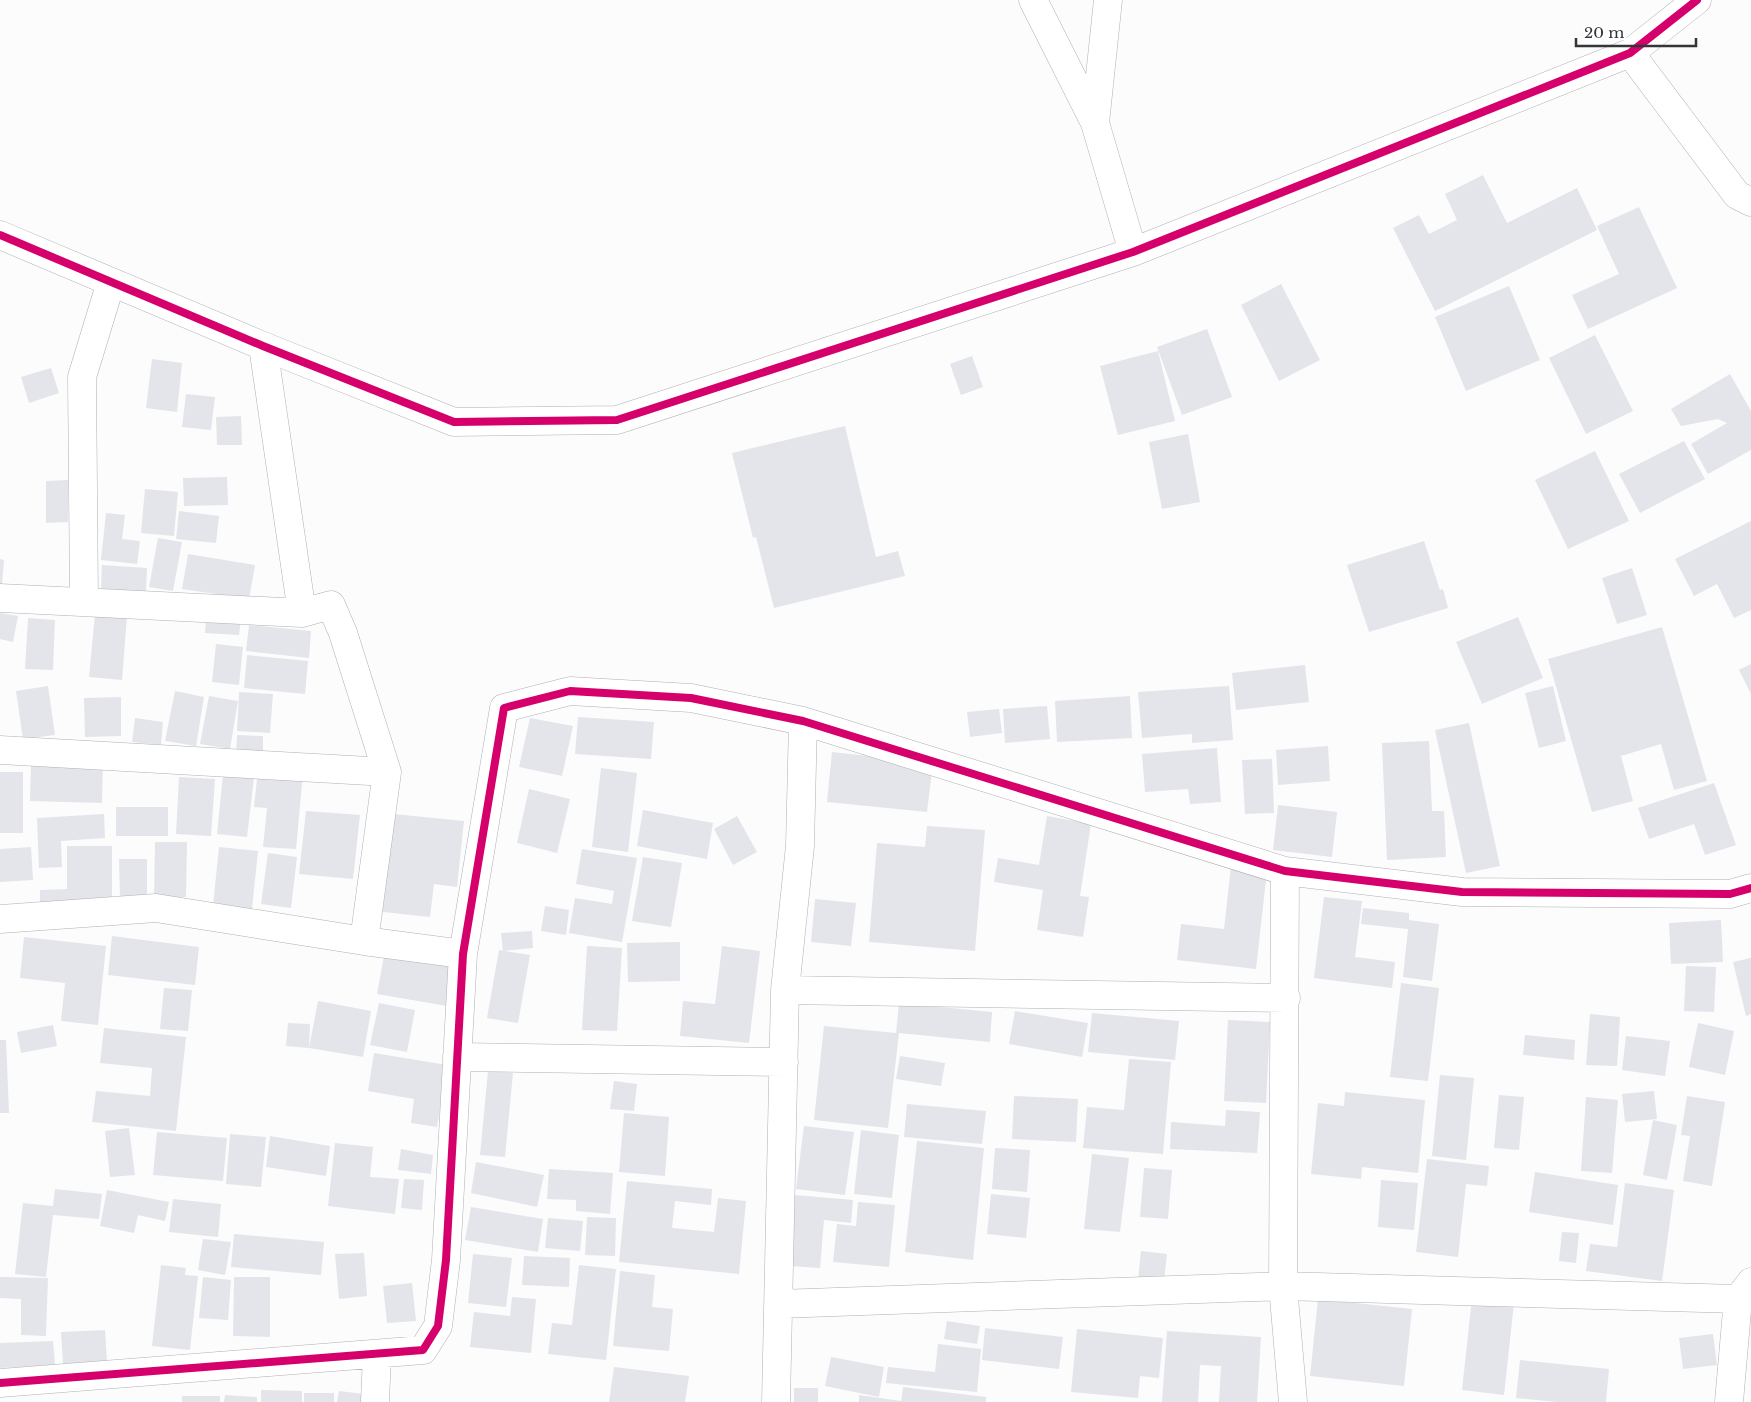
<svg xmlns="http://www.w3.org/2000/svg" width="1751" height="1402" font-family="'Libre Baskerville',serif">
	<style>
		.building { fill: #e3e5ea }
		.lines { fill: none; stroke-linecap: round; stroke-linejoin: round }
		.street-casing { stroke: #b0b0b2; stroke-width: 29 }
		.street { stroke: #fff; stroke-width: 28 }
		.cycleway-casing { stroke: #fff; stroke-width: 11 }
		.cycleway { stroke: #d6006c; stroke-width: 8 }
	</style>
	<rect width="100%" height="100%" fill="#fcfcfd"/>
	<!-- building -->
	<path class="building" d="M 1483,175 L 1507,223 L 1577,188 L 1597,230 L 1435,311 L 1393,228 L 1419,215 L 1429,234 L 1457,220 L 1445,194 Z
		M 1639,207 L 1677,288 L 1588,329 L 1572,295 L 1619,274 L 1597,226 Z
		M 1281,284 L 1320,360 L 1279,381 L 1241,305 Z
		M 1509,286 L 1540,360 L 1466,391 L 1435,317 Z
		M 1207,329 L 1232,397 L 1182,415 L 1157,347 Z
		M 1595,335 L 1633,411 L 1586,434 L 1549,358 Z
		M 1158,351 L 1175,421 L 1118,435 L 1100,366 Z
		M 972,356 L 983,387 L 961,395 L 950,364 Z
		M 152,359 L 182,363 L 177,412 L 146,408 Z
		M 51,368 L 59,393 L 29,403 L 21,377 Z
		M 1730,374 L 1751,411 L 1751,450 L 1708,474 L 1691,444 L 1727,423 L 1718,419 L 1681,426 L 1671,409 Z
		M 186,394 L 215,397 L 211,430 L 182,427 Z
		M 241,416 L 242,445 L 217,445 L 216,417 Z
		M 845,426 L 876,557 L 898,551 L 905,576 L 774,608 L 756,537 L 753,538 L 732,453 Z
		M 1188,434 L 1200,502 L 1162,509 L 1149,442 Z
		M 1684,441 L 1705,479 L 1640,513 L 1619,474 Z
		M 1595,451 L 1629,521 L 1568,549 L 1535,480 Z
		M 227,477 L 228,505 L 184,506 L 183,478 Z
		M 68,480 L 68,522 L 46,523 L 46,481 Z
		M 145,489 L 178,492 L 174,536 L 141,533 Z
		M 179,511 L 219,516 L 216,543 L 176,539 Z
		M 106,513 L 125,515 L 122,539 L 140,541 L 137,564 L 101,560 Z
		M 1751,521 L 1751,610 L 1734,618 L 1717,584 L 1694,596 L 1675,559 Z
		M 158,538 L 182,542 L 173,591 L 149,587 Z
		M 1424,541 L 1440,590 L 1443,589 L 1448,608 L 1369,632 L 1347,565 Z
		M 188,554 L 255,565 L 249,599 L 182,589 Z
		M 0,559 L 4,560 L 1,596 L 0,596 Z
		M 102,565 L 147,568 L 146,592 L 101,589 Z
		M 1632,568 L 1647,615 L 1617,624 L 1602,578 Z
		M 207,608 L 242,611 L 239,635 L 205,633 Z
		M 0,613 L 18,616 L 13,642 L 0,639 Z
		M 95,614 L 127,616 L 122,680 L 89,677 Z
		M 1518,617 L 1543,678 L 1482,704 L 1456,642 Z
		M 28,618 L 55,620 L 53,670 L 25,669 Z
		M 249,625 L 311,631 L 309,658 L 246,651 Z
		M 1662,627 L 1707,781 L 1674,790 L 1661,744 L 1621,756 L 1633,801 L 1592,812 L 1548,659 Z
		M 216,644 L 243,647 L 239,685 L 212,682 Z
		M 247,655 L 308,661 L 305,694 L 244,688 Z
		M 1751,664 L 1751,694 L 1739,670 Z
		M 1305,665 L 1309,702 L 1236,710 L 1232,673 Z
		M 48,686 L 55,735 L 23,739 L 16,691 Z
		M 1229,686 L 1233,740 L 1192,743 L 1192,734 L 1142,738 L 1138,692 Z
		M 1553,686 L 1566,741 L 1539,748 L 1525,693 Z
		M 175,691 L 204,697 L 196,746 L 165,741 Z
		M 239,692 L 273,694 L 270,733 L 237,731 Z
		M 209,696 L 238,701 L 230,749 L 200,744 Z
		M 1130,696 L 1132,738 L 1057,742 L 1055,701 Z
		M 121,697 L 121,736 L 85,737 L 84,698 Z
		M 1047,706 L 1050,739 L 1005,743 L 1003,709 Z
		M 999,709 L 1002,733 L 970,737 L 967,712 Z
		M 578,717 L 654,722 L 651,759 L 575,754 Z
		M 135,718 L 163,722 L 161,745 L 132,742 Z
		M 530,718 L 573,726 L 562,776 L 519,767 Z
		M 1469,723 L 1500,866 L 1466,873 L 1435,730 Z
		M 237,735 L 263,736 L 263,757 L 236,755 Z
		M 1429,741 L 1432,811 L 1444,811 L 1446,857 L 1387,860 L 1382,743 Z
		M 1328,746 L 1330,781 L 1278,785 L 1276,750 Z
		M 1217,748 L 1221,802 L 1190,804 L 1188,789 L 1145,792 L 1142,754 Z
		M 832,752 L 933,763 L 927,812 L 827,802 Z
		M 1272,759 L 1274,813 L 1245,814 L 1242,760 Z
		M 31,764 L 103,765 L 102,803 L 30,801 Z
		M 601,768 L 637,773 L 628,852 L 592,847 Z
		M 258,769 L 303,773 L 296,849 L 263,847 L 267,808 L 254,807 Z
		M 0,772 L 23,772 L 23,833 L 0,833 Z
		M 223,775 L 254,778 L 247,837 L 217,834 Z
		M 179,777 L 215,779 L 211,836 L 176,834 Z
		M 1714,783 L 1736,845 L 1705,855 L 1694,824 L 1649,839 L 1638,808 Z
		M 529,789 L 570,799 L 557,853 L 517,843 Z
		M 1278,805 L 1337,812 L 1332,857 L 1273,850 Z
		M 116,807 L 168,807 L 168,836 L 116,836 Z
		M 643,810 L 713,823 L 707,859 L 637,846 Z
		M 306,811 L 360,815 L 353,879 L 299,874 Z
		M 384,813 L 464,821 L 457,887 L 434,884 L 430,917 L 374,911 Z
		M 104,814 L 105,838 L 61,841 L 62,867 L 39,868 L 37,818 Z
		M 737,816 L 757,852 L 733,865 L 714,829 Z
		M 1047,816 L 1091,824 L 1080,896 L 1089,897 L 1083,937 L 1037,930 L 1043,890 L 994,882 L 998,858 L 1039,865 Z
		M 927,826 L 985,830 L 975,951 L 869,942 L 877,843 L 925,847 Z
		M 155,842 L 187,842 L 186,897 L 154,897 Z
		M 67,846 L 112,846 L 112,904 L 40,905 L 40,890 L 67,889 Z
		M 31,847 L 33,880 L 0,882 L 0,849 Z
		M 219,847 L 258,851 L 252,909 L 213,906 Z
		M 582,849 L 637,858 L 622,942 L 569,933 L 575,898 L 612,904 L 614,891 L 576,884 Z
		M 268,853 L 297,857 L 291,908 L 261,904 Z
		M 643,857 L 682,863 L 671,927 L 632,921 Z
		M 119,859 L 147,859 L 147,898 L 120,898 Z
		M 1231,866 L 1267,871 L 1256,969 L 1177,960 L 1181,924 L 1224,929 Z
		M 1324,897 L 1362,901 L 1355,957 L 1395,962 L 1392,988 L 1314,978 Z
		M 815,899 L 856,903 L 851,946 L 811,942 Z
		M 545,906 L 569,910 L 566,935 L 541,931 Z
		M 1363,908 L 1409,913 L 1409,920 L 1439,924 L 1432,981 L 1403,977 L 1408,929 L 1361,924 Z
		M 1721,920 L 1723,962 L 1671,964 L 1669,923 Z
		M 532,931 L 533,948 L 503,951 L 501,933 Z
		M 112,936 L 199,947 L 195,985 L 108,975 Z
		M 24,937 L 106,946 L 98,1025 L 61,1021 L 65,983 L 20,978 Z
		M 680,942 L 680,981 L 628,982 L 627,943 Z
		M 587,946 L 622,948 L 617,1031 L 582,1030 Z
		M 722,946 L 760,951 L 749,1043 L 680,1036 L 683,1001 L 715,1004 Z
		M 499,950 L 530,955 L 518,1023 L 487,1018 Z
		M 385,951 L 454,962 L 447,1006 L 377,994 Z
		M 1751,958 L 1751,1014 L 1746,1016 L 1733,962 Z
		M 1686,966 L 1716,967 L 1714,1012 L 1684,1011 Z
		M 1401,983 L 1439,988 L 1428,1081 L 1390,1077 Z
		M 164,988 L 192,990 L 188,1031 L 160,1029 Z
		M 318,1001 L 371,1011 L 363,1057 L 309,1048 Z
		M 379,1003 L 415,1010 L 407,1052 L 370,1045 Z
		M 899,1003 L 992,1012 L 990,1042 L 899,1033 L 888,1128 L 814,1120 L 824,1026 L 896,1033 Z
		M 1015,1011 L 1088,1023 L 1082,1057 L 1009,1044 Z
		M 1092,1013 L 1179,1021 L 1175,1060 L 1088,1052 Z
		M 1590,1014 L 1620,1017 L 1617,1066 L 1586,1065 Z
		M 1228,1020 L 1270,1022 L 1266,1103 L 1224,1101 Z
		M 288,1023 L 310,1024 L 309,1048 L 286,1046 Z
		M 1698,1023 L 1734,1031 L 1725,1075 L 1689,1067 Z
		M 53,1025 L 57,1046 L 21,1053 L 17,1032 Z
		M 104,1028 L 186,1037 L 176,1131 L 92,1122 L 96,1091 L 150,1096 L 152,1068 L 100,1063 Z
		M 1525,1035 L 1575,1040 L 1574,1060 L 1523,1055 Z
		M 1626,1036 L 1670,1041 L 1665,1076 L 1622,1070 Z
		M 0,1040 L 6,1040 L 9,1113 L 0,1113 Z
		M 374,1053 L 447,1065 L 437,1127 L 411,1123 L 414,1099 L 368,1091 Z
		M 900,1056 L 945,1063 L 941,1086 L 896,1079 Z
		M 1129,1059 L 1171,1062 L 1163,1154 L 1083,1148 L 1087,1107 L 1124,1110 Z
		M 488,1071 L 513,1073 L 505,1157 L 480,1155 Z
		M 1440,1075 L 1474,1078 L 1466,1160 L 1432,1156 Z
		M 614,1081 L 637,1084 L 634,1111 L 610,1109 Z
		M 1654,1091 L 1657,1119 L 1625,1122 L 1622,1094 Z
		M 1345,1092 L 1425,1100 L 1418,1173 L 1362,1167 L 1361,1179 L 1311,1174 L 1318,1103 L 1344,1106 Z
		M 1499,1095 L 1524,1097 L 1519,1150 L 1494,1148 Z
		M 1014,1096 L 1078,1099 L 1076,1142 L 1012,1139 Z
		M 1687,1096 L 1725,1102 L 1712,1186 L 1683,1181 L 1690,1136 L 1681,1135 Z
		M 1586,1097 L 1618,1100 L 1612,1173 L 1581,1171 Z
		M 907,1104 L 986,1111 L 982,1144 L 904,1137 Z
		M 1226,1110 L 1260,1112 L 1257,1153 L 1170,1149 L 1171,1122 L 1225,1126 Z
		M 624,1113 L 669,1117 L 665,1176 L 619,1172 Z
		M 1653,1120 L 1677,1125 L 1667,1180 L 1643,1175 Z
		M 804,1126 L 854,1132 L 845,1195 L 796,1189 Z
		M 129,1128 L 135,1175 L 110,1177 L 105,1131 Z
		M 861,1130 L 899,1135 L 892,1198 L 854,1194 Z
		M 157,1132 L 227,1138 L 223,1181 L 153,1175 Z
		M 230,1134 L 266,1137 L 261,1187 L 226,1184 Z
		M 270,1136 L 330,1146 L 326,1176 L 266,1167 Z
		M 917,1141 L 984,1148 L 973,1260 L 905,1252 Z
		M 335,1143 L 373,1147 L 370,1177 L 399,1179 L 395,1214 L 328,1206 Z
		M 995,1148 L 1030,1150 L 1027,1192 L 992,1189 Z
		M 401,1149 L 433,1155 L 431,1174 L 398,1170 Z
		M 1092,1154 L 1129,1158 L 1120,1232 L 1084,1229 Z
		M 1427,1159 L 1489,1166 L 1487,1186 L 1466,1184 L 1458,1257 L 1416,1252 Z
		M 476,1162 L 544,1175 L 537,1207 L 471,1193 Z
		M 1144,1168 L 1172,1170 L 1168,1219 L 1140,1217 Z
		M 549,1169 L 613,1173 L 610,1214 L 576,1211 L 576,1200 L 547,1199 Z
		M 1535,1172 L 1618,1185 L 1613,1225 L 1529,1212 Z
		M 404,1179 L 424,1180 L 422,1210 L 401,1208 Z
		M 1381,1180 L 1418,1183 L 1414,1230 L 1378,1227 Z
		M 627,1181 L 712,1189 L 711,1205 L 675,1201 L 672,1228 L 714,1232 L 718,1198 L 746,1201 L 739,1274 L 619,1262 Z
		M 1625,1183 L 1674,1190 L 1662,1281 L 1586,1271 L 1590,1244 L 1617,1247 Z
		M 55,1189 L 102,1194 L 99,1219 L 53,1215 L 46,1277 L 15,1274 L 23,1203 L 53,1206 Z
		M 107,1190 L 169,1202 L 165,1221 L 138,1215 L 134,1233 L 100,1226 Z
		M 991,1194 L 1030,1198 L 1026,1238 L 987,1234 Z
		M 795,1195 L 853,1200 L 851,1223 L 824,1220 L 820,1268 L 789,1266 Z
		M 173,1199 L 221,1204 L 218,1237 L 169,1232 Z
		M 858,1202 L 895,1205 L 889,1267 L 833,1262 L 837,1224 L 856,1226 Z
		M 471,1207 L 543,1219 L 538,1252 L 465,1240 Z
		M 587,1217 L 616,1218 L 615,1256 L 585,1255 Z
		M 548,1218 L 583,1221 L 580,1251 L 545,1248 Z
		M 1562,1232 L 1579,1233 L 1576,1263 L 1559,1261 Z
		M 234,1234 L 324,1242 L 321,1275 L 231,1267 Z
		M 203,1239 L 231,1242 L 225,1275 L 198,1270 Z
		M 1141,1251 L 1167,1254 L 1164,1281 L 1138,1279 Z
		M 364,1253 L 367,1296 L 339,1299 L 335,1254 Z
		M 473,1254 L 512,1258 L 506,1307 L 468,1303 Z
		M 524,1256 L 570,1258 L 569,1287 L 522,1285 Z
		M 161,1265 L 186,1268 L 185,1275 L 198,1276 L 190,1350 L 152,1346 Z
		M 579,1265 L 616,1269 L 606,1360 L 548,1354 L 552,1323 L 572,1325 Z
		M 620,1271 L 655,1275 L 652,1307 L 673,1309 L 669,1351 L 613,1346 Z
		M 0,1277 L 48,1278 L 46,1336 L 21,1335 L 21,1299 L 0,1298 Z
		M 203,1277 L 231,1280 L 228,1320 L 199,1318 Z
		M 234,1277 L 270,1277 L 270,1337 L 233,1336 Z
		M 412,1283 L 416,1321 L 387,1323 L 383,1286 Z
		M 512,1297 L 536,1299 L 531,1353 L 470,1347 L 474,1312 L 510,1316 Z
		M 1472,1298 L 1514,1303 L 1504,1395 L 1462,1390 Z
		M 1318,1299 L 1412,1309 L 1404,1386 L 1310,1376 Z
		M 947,1321 L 980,1326 L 977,1344 L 944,1339 Z
		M 985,1328 L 1063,1337 L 1059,1369 L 982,1360 Z
		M 1077,1329 L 1163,1338 L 1159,1378 L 1140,1376 L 1138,1398 L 1071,1392 Z
		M 105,1330 L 107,1361 L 63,1364 L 61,1332 Z
		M 1167,1331 L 1261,1337 L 1257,1402 L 1219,1402 L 1221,1366 L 1200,1365 L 1198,1402 L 1162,1402 Z
		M 1713,1334 L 1717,1365 L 1683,1369 L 1679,1338 Z
		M 53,1341 L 55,1365 L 0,1368 L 0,1343 Z
		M 938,1344 L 981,1349 L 977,1392 L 886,1383 L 888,1367 L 935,1372 Z
		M 831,1357 L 884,1367 L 879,1397 L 825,1386 Z
		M 1520,1360 L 1609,1369 L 1606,1402 L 1557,1402 L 1516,1398 Z
		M 614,1367 L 689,1376 L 685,1402 L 609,1402 Z
		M 903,1387 L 986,1397 L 986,1402 L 901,1402 Z
		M 794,1388 L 818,1388 L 818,1402 L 794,1402 Z
		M 261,1390 L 302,1391 L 302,1402 L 261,1402 Z
		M 339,1391 L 365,1394 L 364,1402 L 337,1402 Z
		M 304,1393 L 334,1393 L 334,1402 L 304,1402 Z
		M 225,1395 L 257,1397 L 257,1402 L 224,1402 Z
		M 859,1395 L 901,1401 L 901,1402 L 859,1402 Z
		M 182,1396 L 220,1396 L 220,1402 L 182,1402 Z"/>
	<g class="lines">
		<!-- street casing -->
		<g class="street-casing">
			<path id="street" d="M 1033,0 L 1095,123 L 1133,252
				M 1630,53 L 1737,195 L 1751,202
				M 1095,123 L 1108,0
				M 0,235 L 263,346 L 454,422 L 617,420 L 1133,252 L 1630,53 L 1697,0
				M 263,346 L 302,613
				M 0,598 L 302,613 L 331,605 L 343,633 L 387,772 L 364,941
				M 84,601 L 82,377 L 111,282
				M 0,750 L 387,772
				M 1285,871 L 1283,1286 L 1293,1402
				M 0,919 L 156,908 L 364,941 L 463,954
				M 785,990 L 1286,998
				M 457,1057 L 784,1062
				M 779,1304 L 1283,1286 L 1738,1299 L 1751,1282
				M 0,1383 L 423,1350 L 438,1326 L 446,1260 L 463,954 L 504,708 L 570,691 L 691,698 L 803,721 L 1285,871 L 1462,892 L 1730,894 L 1751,888
				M 375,1402 L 377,1355
				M 776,1402 L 785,990 L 800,846 L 803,721
				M 1729,1402 L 1738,1299"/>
		</g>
		<!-- street -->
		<use href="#street" class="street"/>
		<!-- cycleway casing -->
		<g class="cycleway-casing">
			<path id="cycleway" d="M 0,235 L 263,346 L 454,422 L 617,420 L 1133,252 L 1630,53 L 1697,0
				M 0,1383 L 423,1350 L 438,1326 L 446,1260 L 463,954 L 504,708 L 570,691 L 691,698 L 803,721 L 1285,871 L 1462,892 L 1730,894 L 1751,888"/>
		</g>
		<!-- cycleway -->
		<use href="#cycleway" class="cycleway"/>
	</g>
	<!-- scale -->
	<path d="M1576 38v8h120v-8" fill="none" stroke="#343539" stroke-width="2.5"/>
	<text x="1584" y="38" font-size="15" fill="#343539" stroke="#ffffff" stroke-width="4" paint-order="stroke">20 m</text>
</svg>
